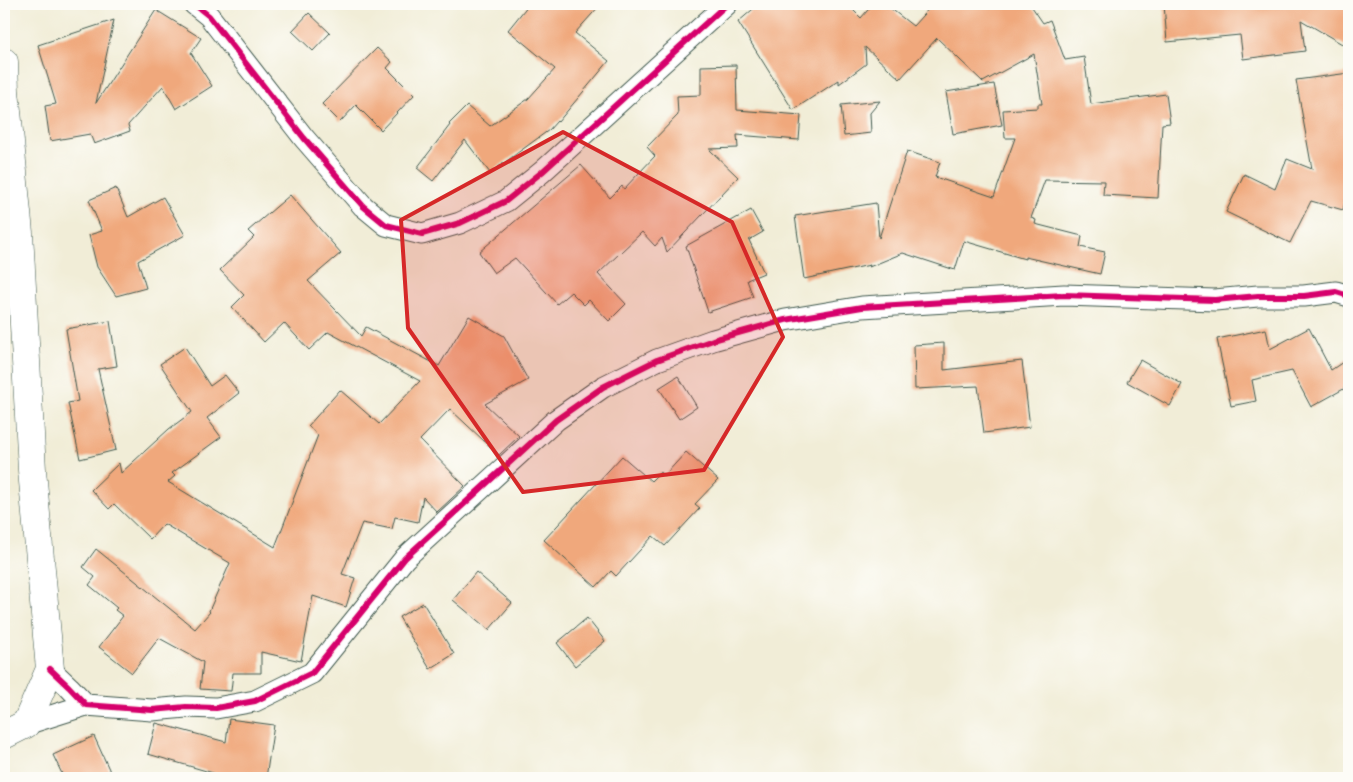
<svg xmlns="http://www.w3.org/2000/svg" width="1353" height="782" font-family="'Balsamiq Sans',sans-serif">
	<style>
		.building { fill: #f0a87c }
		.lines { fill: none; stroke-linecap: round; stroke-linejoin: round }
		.minor-casing { stroke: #3e574c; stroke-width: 23 }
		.tertiary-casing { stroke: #3e574c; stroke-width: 29 }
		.minor { stroke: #fff; stroke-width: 21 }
		.tertiary { stroke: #fff; stroke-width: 28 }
		.cycleway-casing { stroke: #fdfcf7; stroke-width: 9 }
		.cycleway { stroke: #d6006c; stroke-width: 6 }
		.marked { fill: #d62828; fill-opacity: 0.2; stroke: #d62828; stroke-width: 4; stroke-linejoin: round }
	</style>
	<rect width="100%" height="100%" fill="#fdfcf7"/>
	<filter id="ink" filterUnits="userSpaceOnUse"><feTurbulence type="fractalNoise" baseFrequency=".02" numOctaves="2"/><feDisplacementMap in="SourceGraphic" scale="10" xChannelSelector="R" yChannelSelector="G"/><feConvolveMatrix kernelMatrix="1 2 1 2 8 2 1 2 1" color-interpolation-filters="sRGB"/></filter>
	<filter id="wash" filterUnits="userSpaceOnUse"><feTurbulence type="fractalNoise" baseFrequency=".0096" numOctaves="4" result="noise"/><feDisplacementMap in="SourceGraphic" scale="20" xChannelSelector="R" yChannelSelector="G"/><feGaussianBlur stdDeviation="1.12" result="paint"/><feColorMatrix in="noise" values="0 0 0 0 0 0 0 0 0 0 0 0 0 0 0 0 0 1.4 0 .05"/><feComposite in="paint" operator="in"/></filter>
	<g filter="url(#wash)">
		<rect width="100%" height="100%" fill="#f1edd7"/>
		<g id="blocks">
			<!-- building -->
			<path class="building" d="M 529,4 L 601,4 L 575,33 L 609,61 L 558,122 L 557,121 L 549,130 L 490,173 L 465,140 L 433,181 L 417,168 L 450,125 L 449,124 L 467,106 L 490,126 L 528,99 L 555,69 L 508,30 Z
				M 759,4 L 847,4 L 861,18 L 873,4 L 885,4 L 913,26 L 933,4 L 1030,4 L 1043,23 L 1050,20 L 1065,60 L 1084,57 L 1091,104 L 1166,94 L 1170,123 L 1162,124 L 1158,198 L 1103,195 L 1104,181 L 1045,180 L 1031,218 L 1036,220 L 1035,224 L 1082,236 L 1080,247 L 1105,252 L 1100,274 L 1025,257 L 1025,259 L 964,241 L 955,270 L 903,253 L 869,267 L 870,265 L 804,279 L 795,216 L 876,203 L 879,238 L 907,151 L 940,162 L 935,177 L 994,197 L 1015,138 L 1005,138 L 1003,110 L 1038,108 L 1038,104 L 1042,104 L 1034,54 L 983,82 L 937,38 L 900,79 L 865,47 L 866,64 L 839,84 L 839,80 L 793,110 L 738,22 Z
				M 1164,4 L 1349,4 L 1349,48 L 1301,20 L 1305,51 L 1243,59 L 1240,35 L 1167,42 Z
				M 156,10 L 201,38 L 191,53 L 212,86 L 176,109 L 163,86 L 128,125 L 130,131 L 94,144 L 90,134 L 50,141 L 45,106 L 56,104 L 38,45 L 114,20 L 96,103 Z
				M 309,13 L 330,33 L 313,51 L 292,31 Z
				M 377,48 L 392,62 L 387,68 L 414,95 L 381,130 L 356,105 L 340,122 L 322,104 Z
				M 736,65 L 737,110 L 801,115 L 799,140 L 737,135 L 738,148 L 709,149 L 738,177 L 667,252 L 662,238 L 655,246 L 642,232 L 598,274 L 626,304 L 609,321 L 589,300 L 584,305 L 571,292 L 557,304 L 515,258 L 494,273 L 479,252 L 581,165 L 610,198 L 622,186 L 624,189 L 655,156 L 647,147 L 678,115 L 677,96 L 701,95 L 701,66 Z
				M 1349,73 L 1349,186 L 1343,210 L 1311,201 L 1290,243 L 1226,212 L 1244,174 L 1275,189 L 1287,159 L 1312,169 L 1296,80 Z
				M 994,84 L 1002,125 L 953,134 L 946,92 Z
				M 880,101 L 870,113 L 871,133 L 844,136 L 841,105 Z
				M 116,188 L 128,217 L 163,197 L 185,235 L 138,261 L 146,288 L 116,296 L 97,267 L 89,235 L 102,231 L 89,200 Z
				M 290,195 L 341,253 L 308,281 L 361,336 L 366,327 L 439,366 L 469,316 L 504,336 L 528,380 L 485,404 L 519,436 L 499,455 L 450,409 L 420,440 L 465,486 L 437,512 L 423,497 L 418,522 L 395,517 L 392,529 L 362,523 L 342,574 L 355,578 L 346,607 L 313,596 L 301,661 L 261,652 L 261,673 L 233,673 L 231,691 L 200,689 L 203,662 L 159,638 L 132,673 L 99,647 L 123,616 L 115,610 L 117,608 L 89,585 L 95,577 L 83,567 L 96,549 L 195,629 L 210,612 L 209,611 L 230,563 L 164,524 L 150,539 L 114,504 L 109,509 L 91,490 L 119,463 L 121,473 L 169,429 L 192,412 L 160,364 L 185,347 L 210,386 L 225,375 L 239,393 L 207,418 L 221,437 L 172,473 L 175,476 L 168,482 L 275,547 L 318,435 L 308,426 L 340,390 L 379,424 L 420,381 L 328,332 L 309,350 L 284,323 L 264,342 L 232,307 L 244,295 L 220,270 L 254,237 L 248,231 Z
				M 751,210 L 763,232 L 749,240 L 764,273 L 747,280 L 753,297 L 708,312 L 686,246 Z
				M 110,321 L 117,366 L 98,369 L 116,450 L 80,459 L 68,403 L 78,401 L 66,329 Z
				M 1309,328 L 1331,370 L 1349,358 L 1349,386 L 1311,407 L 1292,371 L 1252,380 L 1256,401 L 1231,406 L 1217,339 L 1266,329 L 1270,349 Z
				M 944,343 L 944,370 L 1022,361 L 1030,427 L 984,433 L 978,386 L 915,389 L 914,345 Z
				M 1140,360 L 1182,384 L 1170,406 L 1127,382 Z
				M 678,376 L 697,407 L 679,419 L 659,388 Z
				M 686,452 L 718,480 L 695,504 L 700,508 L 665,546 L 653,536 L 616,576 L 611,571 L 596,587 L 544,540 L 622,456 L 651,481 L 660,472 L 664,476 Z
				M 476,572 L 512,603 L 489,630 L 453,600 Z
				M 423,603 L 454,654 L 430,669 L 399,617 Z
				M 587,618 L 605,641 L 575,666 L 557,643 Z
				M 229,719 L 274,725 L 266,778 L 219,778 L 220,775 L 148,754 L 156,723 L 226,742 Z
				M 94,736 L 113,778 L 64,778 L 53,755 Z"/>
		</g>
	</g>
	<g filter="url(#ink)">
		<use href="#blocks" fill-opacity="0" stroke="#3e574c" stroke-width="1"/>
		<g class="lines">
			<!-- minor casing -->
			<g class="minor-casing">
				<path id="minor" d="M 194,4 L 209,16 L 304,138 L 363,206 L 386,225 L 422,234 L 460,223 L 506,201 L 542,172 L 727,4
					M 50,669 L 69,687 L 86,705 L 152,710 L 186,707 L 216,708 L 255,701 L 312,673 L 405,558 L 556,420 L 603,387 L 657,360 L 713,340 L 785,320 L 862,307 L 1064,295 L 1215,300 L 1258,296 L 1304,296 L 1336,292 L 1349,296
					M 26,724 L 86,705"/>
			</g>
			<!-- tertiary casing -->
			<g class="tertiary-casing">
				<path id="tertiary" d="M 4,62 L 5,91 L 19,233 L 32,470 L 50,669 L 26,724 L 4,735"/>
			</g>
			<!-- minor -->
			<use href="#minor" class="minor"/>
			<!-- tertiary -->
			<use href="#tertiary" class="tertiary"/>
			<!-- cycleway casing -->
			<g class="cycleway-casing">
				<path id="cycleway" d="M 194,4 L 209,16 L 304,138 L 363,206 L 386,225 L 422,234 L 460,223 L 506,201 L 542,172 L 727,4
					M 50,669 L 69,687 L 86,705 L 152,710 L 186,707 L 216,708 L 255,701 L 312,673 L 405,558 L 556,420 L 603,387 L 657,360 L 713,340 L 785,320 L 862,307 L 1064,295 L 1215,300 L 1258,296 L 1304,296 L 1336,292 L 1349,296"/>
			</g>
			<!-- cycleway -->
			<use href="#cycleway" class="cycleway"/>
		</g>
	</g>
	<!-- marked area -->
	<path class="marked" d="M 563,132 L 732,222 L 783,337 L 704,470 L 523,492 L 408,328 L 401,220 Z"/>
	<!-- margin -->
	<rect width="1353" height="782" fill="none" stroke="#fdfcf7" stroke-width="20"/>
</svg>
